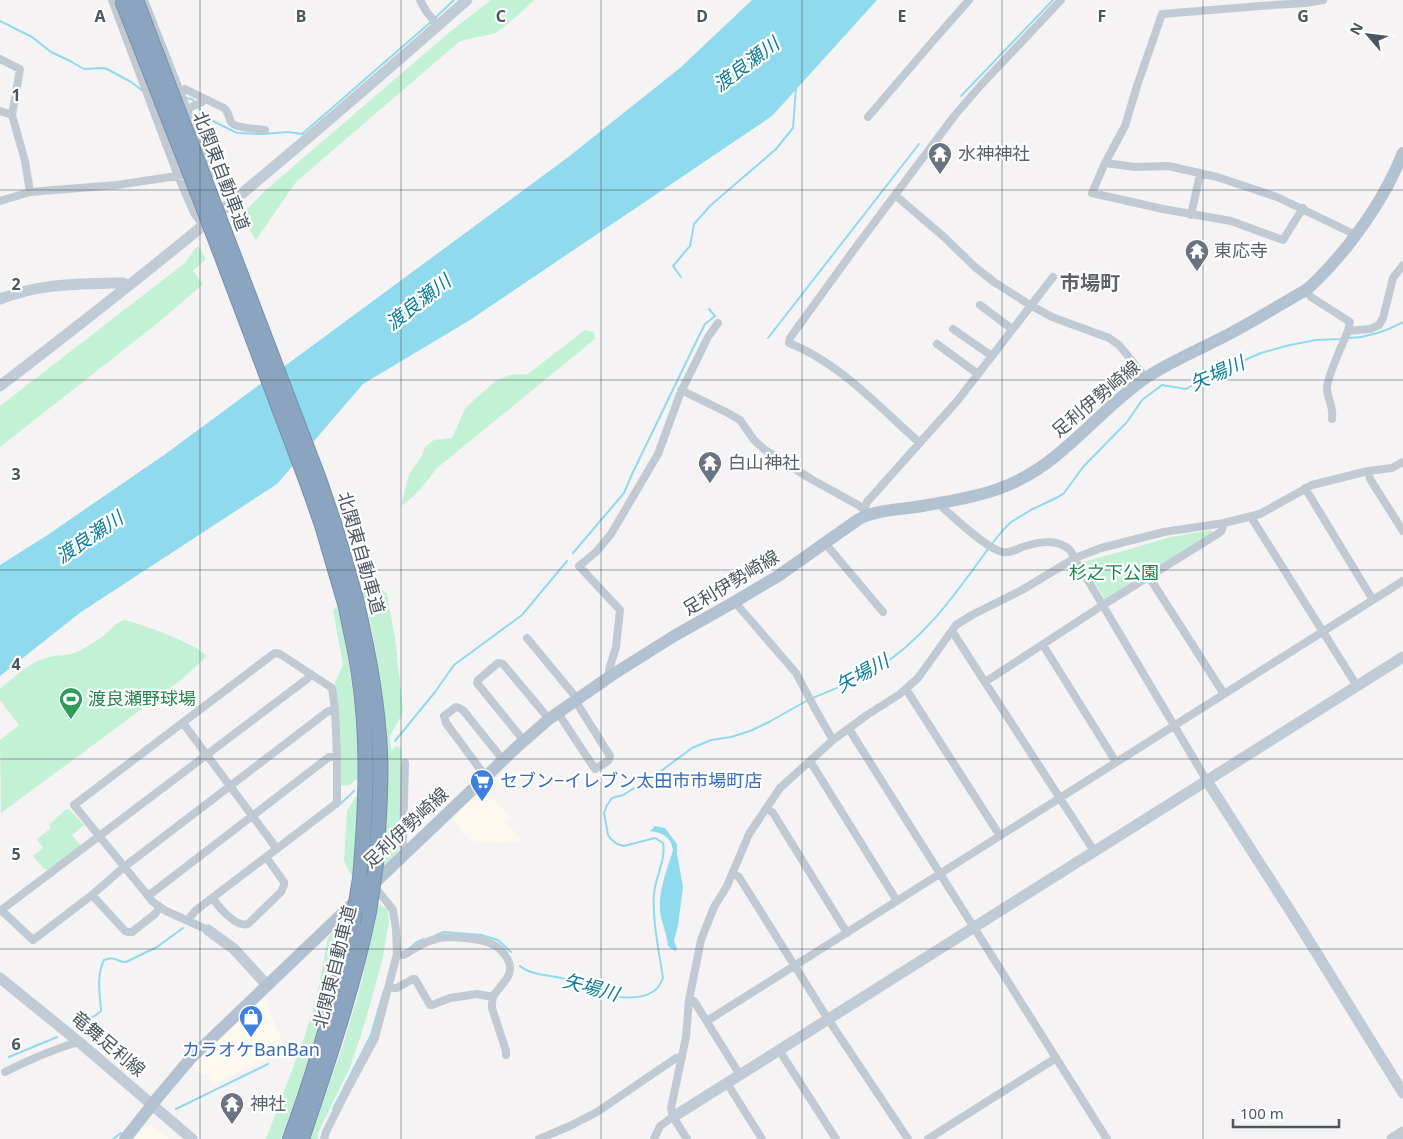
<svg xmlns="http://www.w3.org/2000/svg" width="1403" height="1139" font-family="'Noto Sans','Noto Sans JP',sans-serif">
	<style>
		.commercial { fill: #fdf9ef }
		.green { fill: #c3f1d5 }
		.water { fill: #90daee }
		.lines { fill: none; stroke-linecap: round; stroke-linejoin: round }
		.stream { stroke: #90daee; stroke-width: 2 }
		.highway-casing { stroke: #7690ad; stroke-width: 16 }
		.street { stroke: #c1cad2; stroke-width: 8 }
		.secondary { stroke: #c1cbd6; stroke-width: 11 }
		.primary { stroke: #b3c2d1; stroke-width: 12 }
		.highway { stroke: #8ba5c1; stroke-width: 14 }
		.highway-bridge-casing { stroke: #7690ad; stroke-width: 16; stroke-linecap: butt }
		.highway-bridge { stroke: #8ba5c1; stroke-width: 14 }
		.grid { fill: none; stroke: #4a5661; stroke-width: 1; stroke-opacity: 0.55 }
		.labels { text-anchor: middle; stroke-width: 4.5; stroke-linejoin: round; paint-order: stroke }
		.worship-label { font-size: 18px; fill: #5b616d; stroke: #fff; text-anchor: start }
		.street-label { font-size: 18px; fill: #4a5661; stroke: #fff }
		.park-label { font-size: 18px; fill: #17864f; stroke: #fff }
		.leisure-label { font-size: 18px; fill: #27864d; stroke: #fff; text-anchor: start }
		.shop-label { font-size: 18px; fill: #366cbe; stroke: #fff; text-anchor: start }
		.water-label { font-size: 19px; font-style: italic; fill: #0c7c9b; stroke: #fff }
		.quarter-label { font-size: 20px; font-weight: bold; fill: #5f6368; stroke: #fff }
		.grid-label { font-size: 16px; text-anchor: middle; font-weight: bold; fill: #4a5661; stroke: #fff; stroke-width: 4.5; stroke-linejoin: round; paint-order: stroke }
	</style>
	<rect width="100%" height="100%" fill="#f5f3f3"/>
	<!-- commercial -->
	<path class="commercial" d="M 483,788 L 512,818 L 507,822 L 521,841 L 501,843 L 476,841 L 469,839 L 461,832 L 453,817 Z
		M 265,995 L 271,1015 L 282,1041 L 282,1046 L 280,1050 L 277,1053 L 259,1063 L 212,1084 L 208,1075 L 195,1070 L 192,1066 Z
		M 151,1126 L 160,1131 L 169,1139 L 134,1139 L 143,1128 Z"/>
	<!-- green -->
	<path class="green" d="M 491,0 L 534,0 L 517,16 L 496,33 L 460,41 L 296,182 L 256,240 L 247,226 L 242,230 L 235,221 L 267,189 L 451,31 Z
		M 198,246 L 206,259 L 193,271 L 203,284 L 159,322 L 0,447 L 0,406 L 186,262 L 194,250 Z
		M 585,330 L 594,332 L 595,339 L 437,468 C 426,483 416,496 401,506 L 409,474 L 422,456 L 425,447 L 434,440 L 452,438 L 465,409 L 475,399 L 497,380 L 510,375 L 528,374 Z
		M 1211,530 L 1213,533 L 1108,599 L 1104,598 L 1084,564 L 1086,561 L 1131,549 L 1166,538 Z
		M 370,584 C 378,585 382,588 387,594 L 395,638 L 403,710 L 401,716 L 390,736 L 391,751 L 396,746 L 401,748 L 402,786 L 399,850 L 383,866 L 387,804 L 387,764 L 384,711 L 376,652 L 367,605 L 364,599 L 362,586 Z
		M 338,606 C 350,662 358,720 358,778 L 350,785 L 341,786 L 335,682 L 343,665 L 333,610 Z
		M 125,620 C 141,624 198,644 206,656 L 205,658 L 181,680 L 1,813 L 0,740 L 19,725 L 0,700 L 0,689 C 14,677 31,661 49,657 C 63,654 70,657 83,649 C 90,645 97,640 103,636 C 111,630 116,622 125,620 Z
		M 358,793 L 358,818 L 354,881 L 344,861 L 347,811 Z
		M 66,809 L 70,810 L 84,825 L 72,835 L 81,846 L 49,870 L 44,869 L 33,856 L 43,848 L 37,839 L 51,828 L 49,825 Z
		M 378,904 L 388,909 L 389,922 L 382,961 L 364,1026 L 350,1067 L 318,1133 L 318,1139 L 310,1139 L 344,1042 L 359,992 L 371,939 Z
		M 346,921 C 344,934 340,946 338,959 C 324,1020 302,1079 281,1139 L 266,1139 L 304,1038 L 316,1000 L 328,937 Z"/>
	<!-- water -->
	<path class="water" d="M 752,0 L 877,0 L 772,116 L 470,320 L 363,384 L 277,484 L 81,612 L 0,676 L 0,565 L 46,536 L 164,455 L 567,158 L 680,68 Z
		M 655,826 L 665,828 L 677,844 L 677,854 L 683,887 L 678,925 L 674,941 L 677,949 L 675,951 L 668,946 C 667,934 662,924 660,912 C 658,891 667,870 673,850 C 671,837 663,833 650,831 Z"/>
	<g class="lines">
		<!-- stream -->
		<path class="stream" d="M 435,18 L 454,0
			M 0,21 L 32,37 L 51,52 L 70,61 L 84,69 L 102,68 L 107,69 L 131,82 L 143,91
			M 961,96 L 1053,0
			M 185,98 L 192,99 L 195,103
			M 198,107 L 207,118 L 237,133 L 262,134 L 289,132 L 302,134 L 432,21
			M 681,277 L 673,266 L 690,246 L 694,224 L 711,205 L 776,149 L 793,128 L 796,88
			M 768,338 L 919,144
			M 1349,338 C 1369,337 1385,332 1403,322
			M 991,545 L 1003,530 L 1011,522 L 1031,510 L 1058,497 L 1064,493 L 1083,467 L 1127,422 L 1142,400 L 1162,385 L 1186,389 L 1209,376 L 1261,353 L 1290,345 L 1316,340 L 1342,339
			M 573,553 L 624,493 L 633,472 L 697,340 L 705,324 L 715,316 L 709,309
			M 813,698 C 834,689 855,681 876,669 C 924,640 956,593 988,549
			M 395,741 L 435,692 L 454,665 L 522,615 L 567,561
			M 337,807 L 354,791
			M 436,935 L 444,932 L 481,935 L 498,940 L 511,952
			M 413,945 L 417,942 L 424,939
			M 520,966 C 533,977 552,974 568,980 C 574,982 580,986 586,989 C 604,996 637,1003 654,991 C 659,988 661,983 663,978 C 659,951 652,920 654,893 C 656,876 666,859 663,843 L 655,838 L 624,846 L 617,844 L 611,839 L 608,835 L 604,813 L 607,805 L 612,798 L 623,795 L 657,774 L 692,748 L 711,740 L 731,737 L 750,731 L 769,722 L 808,700
			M 77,1026 L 96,1015 L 101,1011 C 100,993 96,977 104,960 C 118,955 116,963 126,962 L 157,947 L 183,928
			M 9,1057 L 57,1037
			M 176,1109 L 268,1064
			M 333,1109 L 371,1035 L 384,990
			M 113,1139 L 121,1133"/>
		<!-- highway casing -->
		<g class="highway-casing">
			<path id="highway" d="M 356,599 C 368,650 378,701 380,753 C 382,790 378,827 376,864
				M 346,607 C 350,629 356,652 359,675 C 369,742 366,810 360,878
				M 290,1139 C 316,1068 337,996 353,922
				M 302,1139 C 327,1064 353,990 369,912"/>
		</g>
		<!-- street -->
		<path class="street" d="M 112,0 L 178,176 L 194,213 L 203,225
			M 420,0 L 426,11 L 438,26
			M 0,59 L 20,69 L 12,115 L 25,161 L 30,192
			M 185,89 L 224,108 C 229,112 228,116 231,122 C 234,128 258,129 265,130
			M 187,109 L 202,102 L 204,99
			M 0,111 L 12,115
			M 868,117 L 933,41 L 969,0
			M 1105,163 L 1135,167 L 1168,166 L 1217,177 L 1277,197 L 1356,235
			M 895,195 L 944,237 L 975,267 L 994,282 L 1030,305 L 1052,317 L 1109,338 L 1119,345 L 1146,378
			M 0,201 L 30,192 L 117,185 L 197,173 L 212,173 L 144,0
			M 1303,208 L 1283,240 L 1231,221 L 1163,209 L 1092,193 L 1105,163 L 1125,126 L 1137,86 L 1162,14 L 1260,6 L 1306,3 L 1323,0
			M 1191,215 L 1200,174
			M 1306,290 L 1311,297 L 1350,322 L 1348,331 C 1343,343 1327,377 1327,388 C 1327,400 1334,404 1332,419
			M 980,305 L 1012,329
			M 953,329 L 992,356
			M 1348,331 L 1370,329 L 1379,325 L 1383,318 L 1393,278 L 1403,265
			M 937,344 L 978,374
			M 681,390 L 728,413 L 740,420 L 754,440 L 765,450 L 811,479 L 858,505 L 868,512
			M 920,443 C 881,409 839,362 789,343 L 790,338 L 853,251 L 955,115 L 981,85 L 1061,0
			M 1368,471 L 1370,479 L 1403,531
			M 1305,488 L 1373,600
			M 941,502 L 943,508 C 956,519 988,550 1003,552 C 1010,553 1016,550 1022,547 C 1038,542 1056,538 1070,550 L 1207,781
			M 865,508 L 867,502 L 958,400 L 1053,277
			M 1251,517 L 1357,686
			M 825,543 L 883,612
			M 1149,577 L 1224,694
			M 736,601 L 739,607 L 796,673 L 814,707 L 833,740
			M 952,631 L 1094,851
			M 527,638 L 574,695 L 578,705 L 610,756 L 608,761 L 595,769 L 558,713
			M 1043,645 L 1116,762
			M 612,675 L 609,670 L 616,647 L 620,610 L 579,566 L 596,552 L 611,534 L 658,454 L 680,394 L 708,337 L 718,323
			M 985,682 L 1103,605 L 1219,533 L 1222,530 L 1224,523
			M 906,689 L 1000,836
			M 183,723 L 277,849
			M 849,729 L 1107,1139
			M 524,741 L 477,683 L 478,680 L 498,663 L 503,664 L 549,719
			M 810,761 L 897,901
			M 405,763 L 403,839 L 403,845 L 408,851
			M 486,777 L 446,723 L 444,716 L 456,707 L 459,708 L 463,710 L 503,760
			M 767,808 L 773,813 L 847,933
			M 733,873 L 739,877 L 828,1019 L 908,1139
			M 92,895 L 125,931 L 128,932 L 132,932 L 155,914 L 160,907
			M 148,896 L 329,757 L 337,757
			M 212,898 C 219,907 236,928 248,924 L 281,892 L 284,885 L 284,882 L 266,857
			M 1,910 L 33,940 L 92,895 L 124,867 L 327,712 L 335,709
			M 0,911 L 307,679 L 311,674
			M 189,921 L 191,916 L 195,911 L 333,806 L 337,802 L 337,757 L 335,709 L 332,688 L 280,654 L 275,653 L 272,655 L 74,805 L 153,902 L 166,911 L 208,930
			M 397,954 L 404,955 C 415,948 426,941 439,938 C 451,936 480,938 492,944 C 500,947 509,958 510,967 C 511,979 498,987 493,997 C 492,1000 492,1005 492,1008 L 506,1051 L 506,1055
			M 389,988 L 397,988 L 413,979 L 415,979 L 430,1005 L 432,1005 L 450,998 L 477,994 L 493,997
			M 689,1000 L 694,1001 L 740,1075
			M 707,1021 L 1403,581
			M 779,1050 L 836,1139
			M 5,1072 C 29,1060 53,1049 79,1042
			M 727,1083 L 762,1139
			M 324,1139 L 326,1132 L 347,1090 L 375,1038 L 397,954 L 396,929 L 393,910 L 387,902 L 372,884
			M 539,1139 L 570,1126 L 597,1112 L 676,1058 L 682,1057
			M 654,1139 L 660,1126 L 673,1117
			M 687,1139 L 673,1117 L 671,1108 L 686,1037 L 689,1000 L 701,940 L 714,907 L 727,886 L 749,834 L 780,788 L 833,740 L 867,715 L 900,694 L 918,678 L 956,625 L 972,615 L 1022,590 L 1075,558 L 1101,548 L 1164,532 L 1224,523 L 1260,514 L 1312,485 L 1368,471 L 1392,468 L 1403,462
			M 928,1139 L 1056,1058"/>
		<!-- secondary -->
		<path class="secondary" d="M 0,299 C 39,284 73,284 113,283 L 123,283 L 128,286
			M 0,386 C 69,333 138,279 205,224 C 294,151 381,76 467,0
			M 1207,781 L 1298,923 L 1403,1093
			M 208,930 L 234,949 L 267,985
			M 0,978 L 79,1042 L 192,1139
			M 673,1117 L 1403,657
			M 1392,1139 L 1403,1132"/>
		<!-- primary -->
		<path class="primary" d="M 125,1139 L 159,1096 L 191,1058 L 518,746 L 549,719 L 612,675 L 674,636 L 736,601 L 778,576 L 859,519 C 879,509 900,510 922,506 C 952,501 989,495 1017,481 C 1067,457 1101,408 1147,377 C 1173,360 1203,348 1231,333 C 1256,320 1281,304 1306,290 C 1321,278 1333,263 1346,248 C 1371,216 1387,191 1403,153"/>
		<!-- highway -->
		<use href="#highway" class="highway"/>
		<!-- highway-bridge casing -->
		<g class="highway-bridge-casing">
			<path id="highway-bridge" d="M 122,0 L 202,204 L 308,485 L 322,525 L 346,607
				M 136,0 L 319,479 L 335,526 L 356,599
				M 369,912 L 376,864
				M 353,922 L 360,878"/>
		</g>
		<!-- highway-bridge -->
		<use href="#highway-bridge" class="highway-bridge"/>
	</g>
	<!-- grid -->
	<path class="grid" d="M 200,0 L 200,1139M 401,0 L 401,1139M 601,0 L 601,1139M 802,0 L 802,1139M 1002,0 L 1002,1139M 1203,0 L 1203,1139M 0,190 L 1403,190M 0,380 L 1403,380M 0,570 L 1403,570M 0,759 L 1403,759M 0,949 L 1403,949"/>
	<!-- icons -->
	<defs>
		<g id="temple-pin" transform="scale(1.25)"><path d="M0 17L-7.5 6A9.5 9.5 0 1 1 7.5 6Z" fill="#6b7280" stroke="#fff"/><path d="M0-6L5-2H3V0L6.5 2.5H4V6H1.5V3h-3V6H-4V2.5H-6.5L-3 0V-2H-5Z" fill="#fff"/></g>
		<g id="stadium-pin" transform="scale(1.25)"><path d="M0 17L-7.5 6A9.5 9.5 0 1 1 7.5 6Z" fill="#2e9e5b" stroke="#fff"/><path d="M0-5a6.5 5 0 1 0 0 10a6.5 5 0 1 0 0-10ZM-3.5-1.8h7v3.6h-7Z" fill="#fff"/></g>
		<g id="supermarket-pin" transform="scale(1.25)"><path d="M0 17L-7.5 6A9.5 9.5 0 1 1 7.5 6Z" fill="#3f7fe0" stroke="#fff"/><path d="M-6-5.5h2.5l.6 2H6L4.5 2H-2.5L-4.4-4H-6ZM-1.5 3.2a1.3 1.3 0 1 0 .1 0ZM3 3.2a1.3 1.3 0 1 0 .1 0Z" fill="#fff"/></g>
		<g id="shop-pin" transform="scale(1.25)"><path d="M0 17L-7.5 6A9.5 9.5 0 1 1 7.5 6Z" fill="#3f7fe0" stroke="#fff"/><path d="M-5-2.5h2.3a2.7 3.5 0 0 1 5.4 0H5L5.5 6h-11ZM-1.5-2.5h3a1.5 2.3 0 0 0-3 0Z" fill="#fff"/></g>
	</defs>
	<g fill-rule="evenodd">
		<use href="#temple-pin" x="940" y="154"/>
		<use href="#temple-pin" x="1197" y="251"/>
		<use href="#temple-pin" x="710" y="463"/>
		<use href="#stadium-pin" x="71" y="699"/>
		<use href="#supermarket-pin" x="482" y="781"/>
		<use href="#shop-pin" x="251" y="1017"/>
		<use href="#temple-pin" x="232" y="1104"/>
	</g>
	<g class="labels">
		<!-- worship labels -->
		<g class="worship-label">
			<text x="958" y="160">水神神社</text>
			<text x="1214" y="257">東応寺</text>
			<text x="728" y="469">白山神社</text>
			<text x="250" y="1110">神社</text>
		</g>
		<!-- street labels -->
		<g class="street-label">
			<text transform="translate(221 171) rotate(69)" y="6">北関東自動車道</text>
			<text transform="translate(1096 399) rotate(-40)" y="6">足利伊勢崎線</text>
			<text transform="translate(361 553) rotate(74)" y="6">北関東自動車道</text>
			<text transform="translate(731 583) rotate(-31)" y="6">足利伊勢崎線</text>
			<text transform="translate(406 828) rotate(-43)" y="6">足利伊勢崎線</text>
			<text transform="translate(335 967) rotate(-76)" y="6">北関東自動車道</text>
			<text transform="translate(108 1044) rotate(40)" y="6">竜舞足利線</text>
		</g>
		<!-- park labels -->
		<g class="park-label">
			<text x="1114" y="579">杉之下公園</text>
		</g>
		<!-- leisure labels -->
		<g class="leisure-label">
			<text x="88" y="705">渡良瀬野球場</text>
		</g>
		<!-- shop labels -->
		<g class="shop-label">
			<text x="500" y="787">セブン−イレブン太田市市場町店</text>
			<text x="251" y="1056" text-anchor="middle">カラオケBanBan</text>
		</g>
		<!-- water labels -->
		<g class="water-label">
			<text transform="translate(746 64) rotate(-37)" y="7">渡良瀬川</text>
			<text transform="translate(418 302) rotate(-38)" y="7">渡良瀬川</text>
			<text transform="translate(1217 373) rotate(-24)" y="7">矢場川</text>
			<text transform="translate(89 537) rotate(-34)" y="7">渡良瀬川</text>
			<text transform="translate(862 673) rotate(-29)" y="7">矢場川</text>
			<text transform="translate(591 987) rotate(15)" y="7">矢場川</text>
		</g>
		<!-- quarter labels -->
		<g class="quarter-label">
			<text x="1090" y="290">市場町</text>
		</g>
	</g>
	<g class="grid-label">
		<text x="100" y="22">A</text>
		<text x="301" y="22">B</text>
		<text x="501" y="22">C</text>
		<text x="702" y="22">D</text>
		<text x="902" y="22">E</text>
		<text x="1102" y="22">F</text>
		<text x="1303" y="22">G</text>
		<text x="16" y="101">1</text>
		<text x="16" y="290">2</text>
		<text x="16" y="480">3</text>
		<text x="16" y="670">4</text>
		<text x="16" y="860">5</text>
		<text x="16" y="1050">6</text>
	</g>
	<!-- north arrow -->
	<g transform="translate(1368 35) rotate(298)" stroke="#ffffff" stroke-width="4" paint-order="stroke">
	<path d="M0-4L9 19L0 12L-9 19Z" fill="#4a5661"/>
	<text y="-8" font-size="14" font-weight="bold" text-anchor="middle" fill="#4a5661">N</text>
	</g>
	<!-- scale -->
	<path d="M1233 1119v8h106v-8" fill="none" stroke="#4a5661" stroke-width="2.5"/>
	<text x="1240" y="1119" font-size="15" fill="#4a5661" stroke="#ffffff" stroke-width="4" paint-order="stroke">100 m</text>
</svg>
